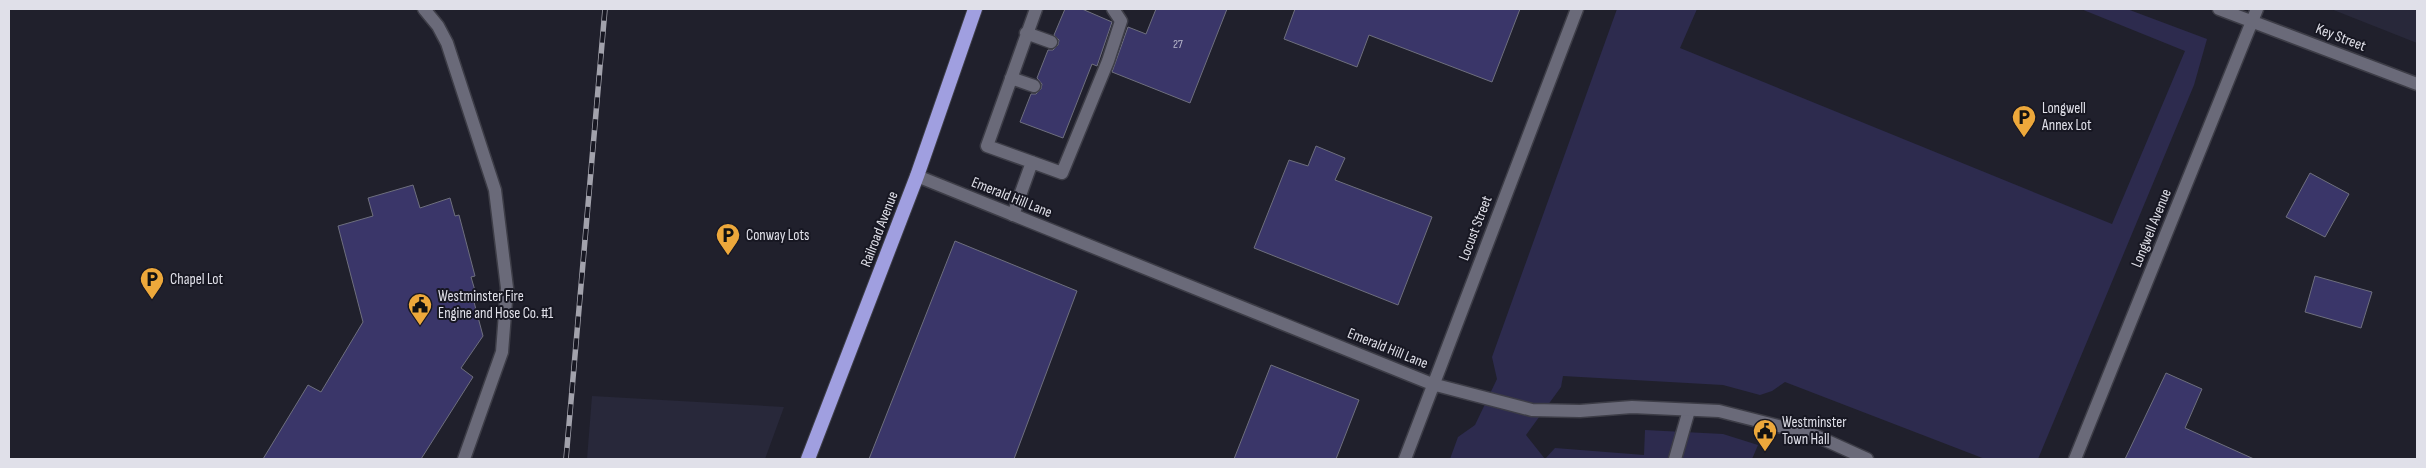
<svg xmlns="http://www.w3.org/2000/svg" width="2426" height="468" font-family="'Sofia Sans Condensed',sans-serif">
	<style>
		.built { fill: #28283a }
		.green { fill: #2d2b4e }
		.building { fill: #3a3669; stroke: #6e6f7e }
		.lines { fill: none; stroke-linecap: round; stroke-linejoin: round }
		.service-casing { stroke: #3d3d47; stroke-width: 15 }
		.minor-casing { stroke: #3d3d47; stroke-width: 15 }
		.trunk-casing { stroke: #3d3d47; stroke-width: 16 }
		.service { stroke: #6a6a79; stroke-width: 12 }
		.minor { stroke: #6a6a79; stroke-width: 12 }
		.trunk { stroke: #a09fe0; stroke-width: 14 }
		.rail-casing { stroke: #a2a2ac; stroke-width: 5.5 }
		.rail { stroke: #171722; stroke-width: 4; stroke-dasharray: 11; stroke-linecap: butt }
		.labels { text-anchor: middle; stroke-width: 4; stroke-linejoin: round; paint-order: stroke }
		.number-label { font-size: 12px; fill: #b6b6c9 }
		.street-label { font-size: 15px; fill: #e0e0e9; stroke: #171722 }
		.poi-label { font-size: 15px; fill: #e0e0e9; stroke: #171722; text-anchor: start }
	</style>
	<rect width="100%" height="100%" fill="#20202c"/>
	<!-- built -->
	<path class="built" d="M 2331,9 L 2417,9 L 2417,43 Z
		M 592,396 L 784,407 L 765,459 L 587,459 Z"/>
	<!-- green -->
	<path class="green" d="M 1617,9 L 1697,9 L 1680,48 L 2112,224 L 2185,51 L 2081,9 L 2127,9 L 2207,39 L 2194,85 L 2038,459 L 1985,459 L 1785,382 L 1772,391 L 1760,395 L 1723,385 L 1563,376 L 1561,387 L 1526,435 L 1545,459 L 1555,448 L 1644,455 L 1645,430 L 1723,434 L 1758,445 L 1752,459 L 1450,459 L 1458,437 L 1475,425 L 1497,379 L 1492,357 Z"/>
	<!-- building -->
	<path class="building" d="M 1065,9 L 1082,9 L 1112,22 L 1097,66 L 1092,64 L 1063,138 L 1020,122 L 1031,94 L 1036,94 L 1041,89 L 1042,84 L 1037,78 L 1048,50 L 1053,50 L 1058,45 L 1059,40 L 1054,35 Z
		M 1156,9 L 1227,9 L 1190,103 L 1112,72 L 1128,27 L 1146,34 Z
		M 1295,9 L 1520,9 L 1492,82 L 1369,35 L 1357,67 L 1284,39 Z
		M 1316,146 L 1345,158 L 1335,180 L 1432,217 L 1398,305 L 1254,248 L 1289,160 L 1308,166 Z
		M 2310,173 L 2349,194 L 2325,237 L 2286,217 Z
		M 413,185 L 420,208 L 450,198 L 455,216 L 459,215 L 475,276 L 471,277 L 478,301 L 474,302 L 483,336 L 461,368 L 473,377 L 421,459 L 263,459 L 308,385 L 321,392 L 363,322 L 338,226 L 373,216 L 368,198 Z
		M 955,241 L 1077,291 L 1014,459 L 869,459 Z
		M 2315,276 L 2372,292 L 2361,328 L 2305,312 Z
		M 1271,365 L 1359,400 L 1336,459 L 1234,459 Z
		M 2166,373 L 2202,389 L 2185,428 L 2254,459 L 2125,459 Z"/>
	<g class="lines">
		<!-- service casing -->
		<g class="service-casing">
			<path id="service" d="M 424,9 L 438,26 L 447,43 L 495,190 L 507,288 L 502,352 L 464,459
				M 1036,9 L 987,146 L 1062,173 L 1108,61 L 1121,21 L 1113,9
				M 1026,33 L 1051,42
				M 1011,78 L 1034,86
				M 1013,215 L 1032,162
				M 1675,459 L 1689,410"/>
		</g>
		<!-- minor casing -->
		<g class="minor-casing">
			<path id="minor" d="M 2219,9 L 2417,84
				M 917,176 L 1432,384 L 1532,410 L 1580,411 L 1632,407 L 1719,411 L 1814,435 L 1867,459
				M 1405,459 L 1577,9
				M 2075,459 L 2257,9"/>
		</g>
		<!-- trunk casing -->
		<g class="trunk-casing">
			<path id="trunk" d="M 808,459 L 917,176 L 975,9"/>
		</g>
		<!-- service -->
		<use href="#service" class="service"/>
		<!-- minor -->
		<use href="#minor" class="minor"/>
		<!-- trunk -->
		<use href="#trunk" class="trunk"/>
		<!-- rail casing -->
		<g class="rail-casing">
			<path id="rail" d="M 566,459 L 605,9"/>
		</g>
		<!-- rail -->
		<use href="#rail" class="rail"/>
	</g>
	<!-- icons -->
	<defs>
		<g id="parking-pin" transform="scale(1.25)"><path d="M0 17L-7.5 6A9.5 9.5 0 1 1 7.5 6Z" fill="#eda83b" stroke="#171722"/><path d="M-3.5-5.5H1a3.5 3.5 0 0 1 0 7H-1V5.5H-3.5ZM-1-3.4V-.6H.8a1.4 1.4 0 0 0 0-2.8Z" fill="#111"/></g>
		<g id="civic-pin" transform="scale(1.25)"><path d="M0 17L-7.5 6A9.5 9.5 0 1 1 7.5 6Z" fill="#eda83b" stroke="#171722"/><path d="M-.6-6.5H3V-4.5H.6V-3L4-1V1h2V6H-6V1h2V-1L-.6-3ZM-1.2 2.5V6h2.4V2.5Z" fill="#111"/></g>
	</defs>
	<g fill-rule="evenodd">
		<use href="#parking-pin" x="2024" y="117"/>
		<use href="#parking-pin" x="728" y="235"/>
		<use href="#parking-pin" x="152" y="279"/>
		<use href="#civic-pin" x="420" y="305"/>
		<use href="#civic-pin" x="1765" y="431"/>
	</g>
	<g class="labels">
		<!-- number labels -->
		<g class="number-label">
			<text x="1178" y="48">27</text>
		</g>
		<!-- street labels -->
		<g class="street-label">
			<text transform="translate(2341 37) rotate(21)" y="5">Key Street</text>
			<text transform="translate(1012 197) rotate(22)" y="5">Emerald Hill Lane</text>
			<text transform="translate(1475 228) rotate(-69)" y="5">Locust Street</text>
			<text transform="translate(2151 228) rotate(-68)" y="5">Longwell Avenue</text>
			<text transform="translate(879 229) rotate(-69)" y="5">Railroad Avenue</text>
			<text transform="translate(1388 348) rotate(22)" y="5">Emerald Hill Lane</text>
		</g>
		<!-- poi labels -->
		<g class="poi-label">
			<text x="2042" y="113">Longwell<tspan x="2042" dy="17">Annex Lot</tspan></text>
			<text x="746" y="240">Conway Lots</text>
			<text x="170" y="284">Chapel Lot</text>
			<text x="438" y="301">Westminster Fire<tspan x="438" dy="17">Engine and Hose Co. #1</tspan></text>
			<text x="1782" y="427">Westminster<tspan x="1782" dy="17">Town Hall</tspan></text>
		</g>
	</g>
	<!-- border -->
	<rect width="2426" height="468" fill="none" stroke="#e0e0e9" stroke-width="20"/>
</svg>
